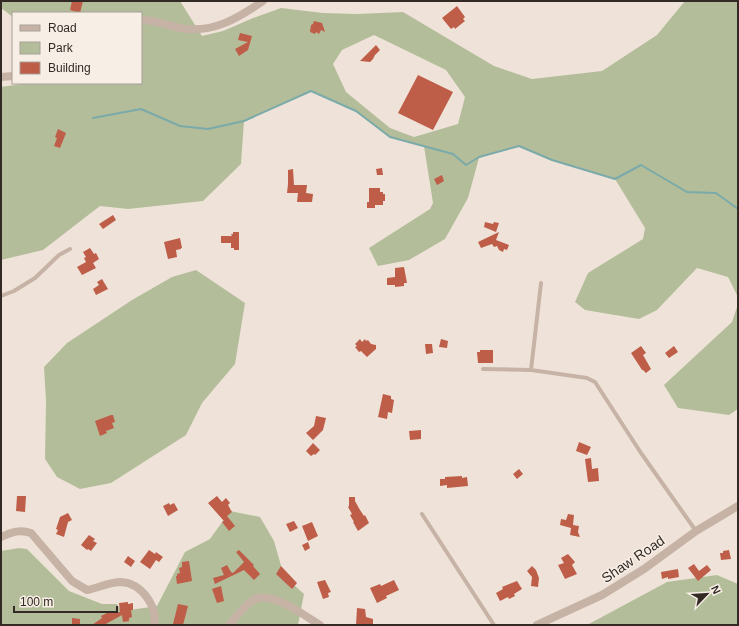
<svg xmlns="http://www.w3.org/2000/svg" width="739" height="626" font-family="Arial,sans-serif">
	<style>
		.green { fill: #b4bd9a; fill-rule: evenodd }
		.lines { fill: none; stroke-linecap: round; stroke-linejoin: round }
		.stream { stroke: #7aaaa9; stroke-width: 2 }
		.building { fill: #be5d48 }
		.lane { stroke: #c6b3a6; stroke-width: 4 }
		.street { stroke: #c6b3a6; stroke-width: 8 }
		.labels { text-anchor: middle; stroke-width: 3; stroke-linejoin: round; paint-order: stroke }
		.street-label { font-size: 14px; fill: #332a26; stroke: #f7eee5 }
	</style>
	<rect width="100%" height="100%" fill="#efe3d9"/>
	<!-- green -->
	<path class="green" d="M 1,1 L 180,1 L 202,36 L 223,31 L 253,18 L 281,8 L 323,13 L 357,14 L 403,12 L 494,66 L 532,79 L 602,71 L 657,35 L 685,1 L 738,1 L 738,297 L 728,277 L 697,268 L 657,310 L 639,319 L 585,310 L 575,302 L 588,273 L 643,239 L 645,228 L 615,179 L 552,160 L 519,146 L 479,158 L 468,198 L 445,239 L 409,260 L 378,266 L 369,248 L 430,209 L 433,203 L 424,146 L 390,137 L 356,111 L 311,91 L 244,121 L 241,164 L 203,201 L 128,209 L 100,206 L 43,250 L 1,260 L 1,87 L 29,83 L 141,83 L 141,13 L 13,13 L 13,17 L 1,8 ZM 374,35 L 446,70 L 465,97 L 458,124 L 414,137 L 390,128 L 346,92 L 333,64 L 342,50 Z
		M 196,270 L 245,303 L 235,364 L 202,403 L 186,435 L 111,483 L 80,489 L 57,477 L 45,459 L 46,401 L 44,367 L 67,343 L 132,300 L 172,277 Z
		M 738,304 L 738,409 L 729,415 L 678,408 L 664,385 L 732,322 Z
		M 230,511 L 260,517 L 274,541 L 284,576 L 304,594 L 298,625 L 1,625 L 1,551 L 19,548 L 27,549 L 69,591 L 102,604 L 117,604 L 120,609 L 123,611 L 157,606 L 185,552 L 210,539 Z
		M 717,575 L 738,584 L 738,625 L 587,625 L 667,582 Z"/>
	<g class="lines">
		<!-- stream -->
		<path class="stream" d="M 93,118 L 141,109 L 180,126 L 208,129 L 244,121 L 311,91 L 356,111 L 390,137 L 453,154 L 466,165 L 479,157 L 519,146 L 552,160 L 615,179 L 641,165 L 687,192 L 716,193 L 738,209"/>
	</g>
	<!-- building -->
	<path class="building" d="M 72,1 L 83,1 L 80,13 L 70,10 Z
		M 457,6 L 465,17 L 463,19 L 465,21 L 455,29 L 454,27 L 451,29 L 442,18 Z
		M 314,21 L 322,23 L 325,32 L 321,30 L 319,34 L 316,32 L 315,34 L 310,32 L 311,25 L 313,24 Z
		M 240,33 L 252,36 L 248,50 L 239,56 L 235,49 L 248,42 L 238,40 Z
		M 376,45 L 380,50 L 375,55 L 373,59 L 370,62 L 360,61 Z
		M 418,75 L 453,92 L 433,130 L 398,113 Z
		M 58,129 L 66,133 L 60,148 L 54,146 L 57,138 L 55,137 Z
		M 382,168 L 383,175 L 377,175 L 376,169 Z
		M 293,169 L 294,185 L 307,185 L 306,193 L 313,194 L 312,202 L 297,202 L 298,193 L 287,193 L 288,184 L 288,170 Z
		M 442,175 L 444,181 L 437,185 L 434,179 Z
		M 369,188 L 380,188 L 380,192 L 383,192 L 383,194 L 385,194 L 385,201 L 383,201 L 383,205 L 375,205 L 375,208 L 367,208 L 367,202 L 369,202 Z
		M 113,215 L 116,220 L 103,229 L 99,224 Z
		M 485,222 L 493,224 L 494,222 L 499,223 L 496,232 L 484,227 Z
		M 233,232 L 239,232 L 239,250 L 234,250 L 234,248 L 231,248 L 231,243 L 221,243 L 221,236 L 232,236 L 231,234 L 233,234 Z
		M 499,232 L 496,240 L 509,245 L 507,250 L 504,249 L 503,252 L 499,250 L 497,246 L 494,247 L 492,244 L 481,248 L 478,242 Z
		M 180,238 L 182,248 L 181,248 L 181,249 L 176,250 L 177,257 L 168,259 L 164,242 Z
		M 90,248 L 94,254 L 96,253 L 99,259 L 93,263 L 96,268 L 82,275 L 77,267 L 86,262 L 84,258 L 86,257 L 83,252 Z
		M 404,267 L 407,283 L 404,283 L 404,286 L 395,287 L 395,285 L 387,285 L 387,278 L 395,277 L 395,268 Z
		M 102,279 L 108,289 L 96,295 L 93,289 L 99,285 L 97,282 Z
		M 360,339 L 362,342 L 365,339 L 366,341 L 368,340 L 371,344 L 376,345 L 376,349 L 367,357 L 361,351 L 359,352 L 355,347 L 357,346 L 355,344 Z
		M 441,339 L 448,341 L 447,348 L 439,347 Z
		M 425,344 L 432,344 L 433,353 L 426,354 Z
		M 641,346 L 646,353 L 643,355 L 651,369 L 646,373 L 643,370 L 642,370 L 631,353 Z
		M 674,346 L 678,352 L 669,358 L 665,353 Z
		M 480,350 L 493,350 L 493,363 L 478,363 L 477,352 L 480,352 Z
		M 383,394 L 391,396 L 391,399 L 394,400 L 392,413 L 388,412 L 387,419 L 378,417 Z
		M 111,415 L 113,415 L 115,422 L 112,423 L 114,428 L 106,431 L 107,433 L 100,436 L 95,421 Z
		M 316,416 L 326,418 L 323,430 L 313,440 L 306,433 L 314,426 Z
		M 421,430 L 421,439 L 410,440 L 409,431 Z
		M 579,442 L 591,447 L 587,455 L 576,451 Z
		M 313,443 L 320,450 L 315,455 L 314,454 L 311,456 L 306,451 Z
		M 591,458 L 592,469 L 598,468 L 599,481 L 588,482 L 585,459 Z
		M 519,469 L 523,474 L 517,479 L 513,474 Z
		M 462,476 L 462,478 L 467,477 L 468,486 L 447,488 L 447,485 L 440,486 L 440,479 L 445,479 L 445,477 Z
		M 17,496 L 26,496 L 25,512 L 16,511 Z
		M 217,496 L 222,502 L 226,498 L 230,503 L 228,505 L 232,512 L 227,516 L 235,526 L 229,531 L 222,522 L 224,521 L 208,503 Z
		M 349,497 L 355,497 L 355,501 L 360,510 L 364,516 L 365,515 L 369,523 L 358,531 L 353,522 L 354,522 L 350,515 L 352,514 L 348,507 L 349,506 Z
		M 169,503 L 170,505 L 174,503 L 178,510 L 168,516 L 163,506 Z
		M 68,513 L 72,520 L 68,522 L 64,537 L 56,534 L 58,530 L 56,529 L 60,517 Z
		M 568,514 L 574,515 L 573,525 L 579,526 L 578,532 L 580,537 L 570,535 L 571,528 L 560,525 L 561,519 L 566,520 Z
		M 294,521 L 298,528 L 290,532 L 286,524 Z
		M 312,522 L 318,536 L 308,541 L 302,526 Z
		M 89,535 L 95,539 L 93,541 L 97,543 L 91,551 L 88,549 L 87,550 L 81,545 Z
		M 308,542 L 310,548 L 305,551 L 302,545 Z
		M 149,550 L 155,554 L 156,552 L 163,557 L 159,562 L 156,560 L 150,569 L 140,562 Z
		M 239,550 L 254,565 L 253,566 L 260,574 L 254,580 L 244,570 L 215,584 L 213,578 L 224,575 L 221,568 L 227,565 L 231,572 L 233,573 L 244,562 L 236,552 Z
		M 729,550 L 731,559 L 721,560 L 720,553 L 723,553 L 723,551 Z
		M 568,554 L 575,562 L 572,565 L 577,574 L 565,579 L 558,565 L 564,563 L 561,558 Z
		M 128,556 L 135,561 L 131,567 L 124,562 Z
		M 189,561 L 192,581 L 177,584 L 176,576 L 177,576 L 177,574 L 180,573 L 179,568 L 182,567 L 182,562 Z
		M 694,564 L 699,571 L 707,565 L 711,570 L 698,581 L 688,568 Z
		M 281,566 L 297,583 L 292,589 L 276,574 Z
		M 532,566 L 536,570 L 539,578 L 538,587 L 531,586 L 532,577 L 527,571 Z
		M 678,569 L 679,577 L 668,579 L 668,577 L 662,579 L 661,572 Z
		M 325,580 L 331,592 L 328,593 L 329,597 L 323,599 L 317,582 Z
		M 394,580 L 399,590 L 386,596 L 387,598 L 377,603 L 370,588 L 380,584 L 381,586 Z
		M 517,581 L 522,589 L 514,594 L 515,596 L 509,599 L 508,597 L 500,601 L 496,593 L 503,589 L 502,587 Z
		M 221,586 L 224,601 L 217,603 L 212,589 Z
		M 128,602 L 128,604 L 133,603 L 133,610 L 131,610 L 132,617 L 129,618 L 129,621 L 123,622 L 122,615 L 104,625 L 92,625 L 102,618 L 101,616 L 109,612 L 109,613 L 120,612 L 119,603 Z
		M 178,604 L 188,606 L 183,625 L 173,624 Z
		M 357,608 L 365,609 L 366,617 L 373,619 L 373,625 L 356,625 Z
		M 72,618 L 80,619 L 80,625 L 72,625 Z"/>
	<g class="lines">
		<!-- lane -->
		<path class="lane" d="M 1,296 L 14,291 L 35,278 L 59,255 L 70,249
			M 483,369 L 531,370 L 587,378 L 595,382 L 641,453 L 696,531
			M 531,370 L 541,283
			M 422,514 L 494,625"/>
		<!-- street -->
		<path class="street" d="M 141,20 C 154,20 167,25 180,28 C 213,34 238,18 263,1
			M 1,77 L 13,76
			M 1,537 C 12,532 20,529 31,533 L 72,581 L 87,590 C 98,588 109,582 121,582 C 141,583 158,606 154,625
			M 229,625 C 236,617 243,607 253,600 C 270,589 305,616 320,625
			M 537,625 L 602,595 L 644,569 L 696,531 L 738,506"/>
	</g>
	<g class="labels">
		<!-- street labels -->
		<g class="street-label">
			<text transform="translate(633 559) rotate(-34)" y="5">Shaw Road</text>
		</g>
	</g>
	<!-- border -->
	<rect width="739" height="626" fill="none" stroke="#332a26" stroke-width="4"/>
	<!-- legend -->
	<rect x="12" y="12" width="130" height="72" fill="#f7eee5" stroke="#a9a099"/>
	<rect x="20" y="25" width="20" height="6" fill="#c6b3a6" stroke="#a9a099"/>
	<text x="48" y="32" font-size="12" fill="#332a26">Road</text>
	<rect x="20" y="42" width="20" height="12" fill="#b4bd9a" stroke="#a9a099"/>
	<text x="48" y="52" font-size="12" fill="#332a26">Park</text>
	<rect x="20" y="62" width="20" height="12" fill="#be5d48" stroke="#a9a099"/>
	<text x="48" y="72" font-size="12" fill="#332a26">Building</text>
	<!-- north arrow -->
	<g transform="translate(707 594) rotate(65)" stroke="#f7eee5" stroke-width="3" paint-order="stroke">
	<path d="M0-3L7 15L0 10L-7 15Z" fill="#332a26"/>
	<text y="-6" font-size="11" font-weight="bold" text-anchor="middle" fill="#332a26">N</text>
	</g>
	<!-- scale -->
	<path d="M14 606v6h103v-6" fill="none" stroke="#332a26" stroke-width="2"/>
	<text x="20" y="606" font-size="12" fill="#332a26" stroke="#f7eee5" stroke-width="3" paint-order="stroke">100 m</text>
</svg>
